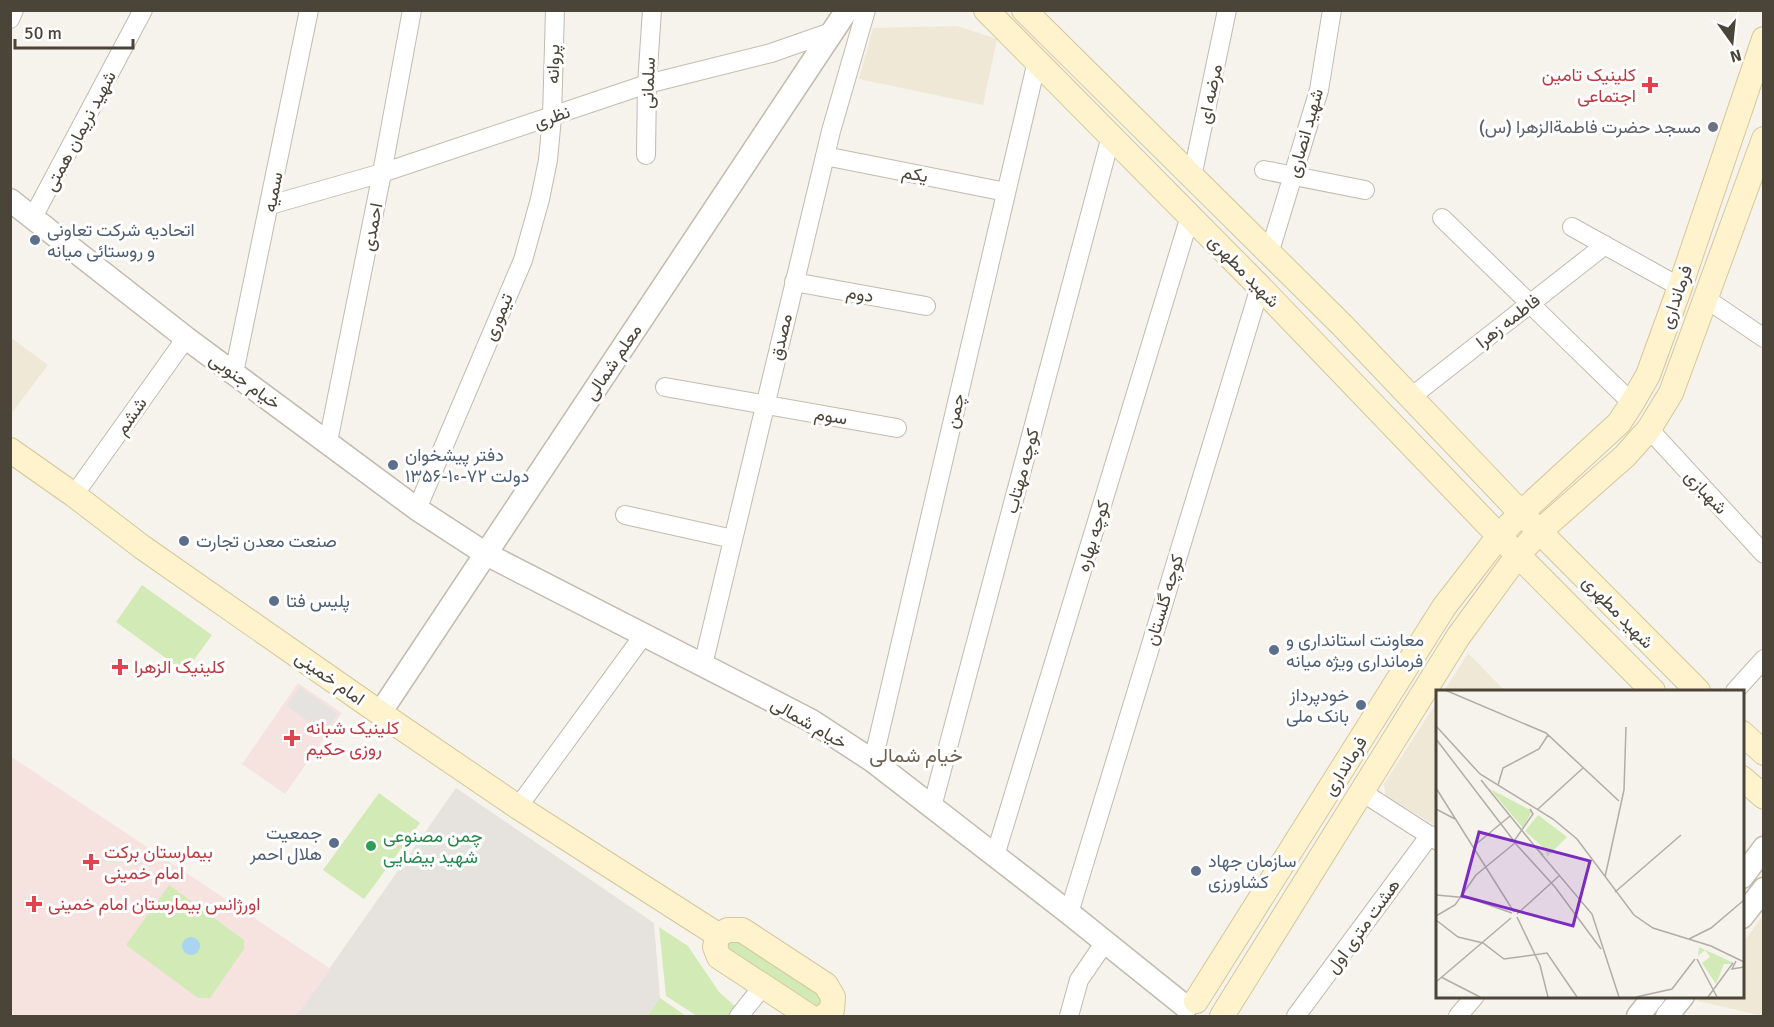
<svg xmlns="http://www.w3.org/2000/svg" width="1774" height="1027" font-family="Signika,Vazirmatn,sans-serif">
	<style>
		.industrial { fill: #e6e2dd }
		.education { fill: #efe8d6 }
		.medical { fill: #f6e3e0 }
		.green { fill: #d2eab5 }
		.parking { fill: #e5e3e0 }
		.water { fill: #a9d4f2 }
		.lines { fill: none; stroke-linecap: round; stroke-linejoin: round }
		.minor-casing { stroke: #c2bbae; stroke-width: 20 }
		.tertiary-casing { stroke: #c2bbae; stroke-width: 25 }
		.secondary-casing { stroke: #d6c79b; stroke-width: 26 }
		.minor { stroke: #fff; stroke-width: 18 }
		.tertiary { stroke: #fff; stroke-width: 22 }
		.secondary { stroke: #fff3cd; stroke-width: 24 }
		.health-dot { fill: #e0444e; stroke: #fff; stroke-width: 2 }
		.worship-dot { fill: #6b7280; stroke: #fff; stroke-width: 2 }
		.service-dot { fill: #5c6f8a; stroke: #fff; stroke-width: 2 }
		.leisure-dot { fill: #2e9e5b; stroke: #fff; stroke-width: 2 }
		.labels { text-anchor: middle; stroke-width: 6; stroke-linejoin: round; paint-order: stroke }
		.street-label { font-size: 18px; fill: #4b4439; stroke: #fff }
		.health-label { font-size: 18px; fill: #be3a42; stroke: #fff; text-anchor: start }
		.worship-label { font-size: 18px; fill: #5b616d; stroke: #fff; text-anchor: end }
		.service-label { font-size: 18px; fill: #4e5e75; stroke: #fff; text-anchor: start }
		.leisure-label { font-size: 18px; fill: #27864d; stroke: #fff; text-anchor: start }
		.neighbourhood-label { font-size: 20px; fill: #6e6250; stroke: #fff }
		.inset-road { fill: none; stroke: #b2ada4; stroke-width: 1.5 }
		.view { fill: #7b2cbf; fill-opacity: 0.15; stroke: #7b2cbf; stroke-width: 3 }
		.inset-edge { fill: none; stroke: #4b4439; stroke-width: 3 }
	</style>
	<rect width="100%" height="100%" fill="#f6f3ec"/>
	<!-- industrial -->
	<path class="industrial" d="M 456,788 L 654,923 L 660,998 L 647,1016 L 296,1016 Z"/>
	<!-- education -->
	<path class="education" d="M 957,26 L 997,39 L 983,105 L 859,79 L 873,28 Z
		M 10,337 L 48,365 L 11,414 L 10,414 Z
		M 1468,653 L 1505,691 L 1444,691 Z
		M 1438,700 L 1438,827 L 1386,796 L 1384,784 Z
		M 1763,915 L 1763,1016 L 1698,1001 L 1702,996 L 1742,996 L 1743,943 Z"/>
	<!-- medical -->
	<path class="medical" d="M 298,683 L 342,713 L 285,794 L 242,764 Z
		M 10,756 L 331,969 L 296,1016 L 16,1016 L 11,1012 Z"/>
	<!-- green -->
	<path class="green" d="M 142,585 L 212,635 L 185,672 L 116,622 Z
		M 379,793 L 420,823 L 364,899 L 323,870 Z
		M 169,885 L 244,940 L 244,949 L 210,998 L 198,998 L 126,945 Z
		M 659,927 L 688,946 L 719,992 L 738,1009 L 733,1016 L 697,1016 L 666,996 Z
		M 729,934 L 823,988 L 821,1014 L 724,955 Z
		M 660,998 L 686,1016 L 647,1016 Z"/>
	<!-- parking -->
	<path class="parking" d="M 300,687 L 338,714 L 324,732 L 286,706 Z"/>
	<!-- water -->
	<path class="water" d="M182 946a9 9 0 1 1 18 0a9 9 0 1 1-18 0Z"/>
	<g class="lines">
		<!-- minor casing -->
		<g class="minor-casing">
			<path id="minor" d="M 10,19 L 14,10
				M 646,155 L 647,84 L 652,10
				M 825,156 L 1006,192
				M 1264,170 L 1365,190
				M 1192,177 L 1227,10
				M 270,205 L 382,173 L 647,84 L 771,53 L 834,31
				M 1442,218 L 1632,403
				M 32,219 L 143,10
				M 1572,227 L 1680,287
				M 1269,254 L 1319,90 L 1332,10
				M 794,282 L 926,306
				M 1705,298 L 1764,338
				M 234,373 L 309,10
				M 665,387 L 897,428
				M 1411,397 L 1605,245
				M 1649,429 L 1764,554
				M 328,442 L 382,173 L 412,10
				M 74,495 L 186,338
				M 417,509 L 523,260 L 540,199 L 548,160 L 552,117 L 555,10
				M 625,515 L 733,539
				M 703,665 L 831,131 L 866,10
				M 1735,691 L 1764,659
				M 873,761 L 1037,61
				M 1362,792 L 1438,841
				M 518,807 L 643,636
				M 932,807 L 1111,136
				M 995,856 L 1190,216
				M 1069,913 L 1260,287
				M 739,1016 L 763,986
				M 1069,1016 L 1079,980 L 1105,942
				M 1296,1016 L 1430,835
				M 1458,1016 L 1475,996"/>
		</g>
		<!-- tertiary casing -->
		<g class="tertiary-casing">
			<path id="tertiary" d="M 10,200 L 186,338 L 417,509 L 486,554 L 810,720 L 873,761 L 1069,913 L 1186,1007
				M 380,713 L 847,10
				M 1742,877 L 1764,848
				M 1742,917 L 1764,889
				M 1638,1016 L 1654,996
				M 1667,1016 L 1683,996"/>
		</g>
		<!-- secondary casing -->
		<g class="secondary-casing">
			<path id="secondary" d="M 986,10 L 1260,287 L 1499,536 L 1653,691
				M 1024,10 L 1342,325 L 1521,513 L 1698,691
				M 10,450 L 74,495 L 142,547 L 380,713 L 518,807 L 718,935
				M 1742,733 L 1764,753
				M 1742,778 L 1764,797
				M 718,935 L 728,930 L 742,930 L 826,985 L 833,997 L 832,1010 L 824,1016
				M 718,935 L 715,947 L 719,957 L 809,1016
				M 1196,1001 L 1444,607 L 1499,536 L 1521,513 L 1619,423 L 1632,403 L 1648,375 L 1680,287 L 1764,39
				M 1222,1016 L 1458,637 L 1518,555 L 1540,531 L 1625,456 L 1649,429 L 1671,393 L 1764,139"/>
		</g>
		<!-- minor -->
		<use href="#minor" class="minor"/>
		<!-- tertiary -->
		<use href="#tertiary" class="tertiary"/>
		<!-- secondary -->
		<use href="#secondary" class="secondary"/>
	</g>
	<!-- markers -->
	<g class="health-dot">
		<path d="M1647 76h6v6h6v6h-6v6h-6v-6h-6v-6h6z"/>
		<path d="M117 658h6v6h6v6h-6v6h-6v-6h-6v-6h6z"/>
		<path d="M289 729h6v6h6v6h-6v6h-6v-6h-6v-6h6z"/>
		<path d="M88 853h6v6h6v6h-6v6h-6v-6h-6v-6h6z"/>
		<path d="M31 895h6v6h6v6h-6v6h-6v-6h-6v-6h6z"/>
	</g>
	<circle class="worship-dot" cx="1713" cy="127" r="6"/>
	<g class="service-dot">
		<circle cx="35" cy="240" r="6"/>
		<circle cx="393" cy="465" r="6"/>
		<circle cx="184" cy="541" r="6"/>
		<circle cx="274" cy="601" r="6"/>
		<circle cx="1274" cy="650" r="6"/>
		<circle cx="1361" cy="705" r="6"/>
		<circle cx="334" cy="843" r="6"/>
		<circle cx="1196" cy="871" r="6"/>
	</g>
	<circle class="leisure-dot" cx="371" cy="846" r="6"/>
	<g class="labels">
		<!-- street labels -->
		<g class="street-label">
			<text transform="translate(553 64) rotate(-89)" y="6">پروانه</text>
			<text transform="translate(648 83) rotate(-88)" y="6">سلمانی</text>
			<text transform="translate(1210 94) rotate(-78)" y="6">مرضه ای</text>
			<text transform="translate(552 117) rotate(-19)" y="6">نظری</text>
			<text transform="translate(80 131) rotate(-62)" y="6">شهید نریمان همتی</text>
			<text transform="translate(1305 133) rotate(-74)" y="6">شهید انصاری</text>
			<text transform="translate(915 174) rotate(11)" y="6">یکم</text>
			<text transform="translate(273 192) rotate(-79)" y="6">سميه</text>
			<text transform="translate(372 227) rotate(-79)" y="6">احمدی</text>
			<text transform="translate(1244 271) rotate(46)" y="6">شهید مطهری</text>
			<text transform="translate(860 294) rotate(10)" y="6">دوم</text>
			<text transform="translate(1676 297) rotate(-71)" y="6">فرمانداری</text>
			<text transform="translate(498 317) rotate(-67)" y="6">تیموری</text>
			<text transform="translate(1508 321) rotate(-38)" y="6">فاطمه زهرا</text>
			<text transform="translate(781 337) rotate(-77)" y="6">مصدق</text>
			<text transform="translate(613 362) rotate(-56)" y="6">معلم شمالی</text>
			<text transform="translate(245 381) rotate(36)" y="6">خیام جنوبی</text>
			<text transform="translate(955 411) rotate(-77)" y="6">چمن</text>
			<text transform="translate(131 416) rotate(-55)" y="6">ششم</text>
			<text transform="translate(831 416) rotate(10)" y="6">سوم</text>
			<text transform="translate(1022 471) rotate(-75)" y="6">کوچه مهتاب</text>
			<text transform="translate(1706 492) rotate(47)" y="6">شهبازی</text>
			<text transform="translate(1093 536) rotate(-73)" y="6">کوچه بهاره</text>
			<text transform="translate(1164 600) rotate(-73)" y="6">کوچه گلستان</text>
			<text transform="translate(1618 612) rotate(46)" y="6">شهید مطهری</text>
			<text transform="translate(330 678) rotate(35)" y="6">امام خمینی</text>
			<text transform="translate(809 723) rotate(30)" y="6">خیام شمالی</text>
			<text transform="translate(1345 766) rotate(-58)" y="6">فرمانداری</text>
			<text transform="translate(1363 926) rotate(-54)" y="6">هشت متری اول</text>
		</g>
		<!-- health labels -->
		<g class="health-label">
			<text x="1636" y="81" text-anchor="end">کلینیک تامین<tspan x="1636" dy="21">اجتماعی</tspan></text>
			<text x="134" y="673">کلینیک الزهرا</text>
			<text x="306" y="734">کلینیک شبانه<tspan x="306" dy="21">روزی حکیم</tspan></text>
			<text x="104" y="858">بیمارستان برکت<tspan x="104" dy="21">امام خمینی</tspan></text>
			<text x="48" y="910">اورژانس بیمارستان امام خمینی</text>
		</g>
		<!-- worship labels -->
		<g class="worship-label">
			<text x="1701" y="133">مسجد حضرت فاطمةالزهرا (س)</text>
		</g>
		<!-- service labels -->
		<g class="service-label">
			<text x="47" y="236">اتحادیه شرکت تعاونی<tspan x="47" dy="21">و روستائی میانه</tspan></text>
			<text x="405" y="461">دفتر پیشخوان<tspan x="405" dy="21">دولت ۷۲-۱۰-۱۳۵۶</tspan></text>
			<text x="196" y="547">صنعت معدن تجارت</text>
			<text x="286" y="607">پلیس فتا</text>
			<text x="1286" y="646">معاونت استانداری و<tspan x="1286" dy="21">فرمانداری ویژه میانه</tspan></text>
			<text x="1349" y="701" text-anchor="end">خودپرداز<tspan x="1349" dy="21">بانک ملی</tspan></text>
			<text x="322" y="839" text-anchor="end">جمعیت<tspan x="322" dy="21">هلال احمر</tspan></text>
			<text x="1208" y="867">سازمان جهاد<tspan x="1208" dy="21">کشاورزی</tspan></text>
		</g>
		<!-- leisure labels -->
		<g class="leisure-label">
			<text x="383" y="842">چمن مصنوعی<tspan x="383" dy="21">شهید بیضایی</tspan></text>
		</g>
		<!-- neighbourhood labels -->
		<g class="neighbourhood-label">
			<text x="916" y="762">خیام شمالی</text>
		</g>
	</g>
	<!-- overview -->
	<g transform="translate(1436 690)">
		<rect width="308" height="308" fill="#f6f3ec"/>
		<path d="M 54,99 L 96,121 L 87,138 ZM 102,125 L 131,147 L 111,167 L 109,159 L 89,141 ZM 263,257 L 300,274 L 288,274 L 280,294 L 266,273 L 274,267 L 269,260 L 262,266 Z" fill="#d2eab5"/>
		<path class="inset-road" d="M 9,0 L 110,43 L 183,111M 0,36 L 44,84 L 117,129 L 141,149 L 198,225 L 217,238 L 275,256 L 308,272M 0,49 L 78,151M 45,90 L 101,159M 62,95 L 67,78 L 103,59 L 112,45M 0,98 L 78,222M 0,119 L 19,129M 102,119 L 147,78M 78,151 L 97,124 L 94,119M 79,153 L 119,197 L 165,259M 39,155 L 74,126M 107,165 L 101,159 L 156,224 L 183,307M 169,187 L 188,100 L 190,37M 179,202 L 245,145M 0,205 L 33,208 L 76,223M 81,224 L 124,185M 0,226 L 19,215 L 40,185 L 79,153M 81,227 L 104,275 L 112,307M 0,230 L 22,247 L 47,253 L 68,269 L 111,263 L 141,307M 253,249 L 275,238 L 308,210M 261,269 L 281,307M 300,271 L 296,279 L 308,277M 5,287 L 44,307M 0,292 L 75,228M 200,307 L 236,299 L 259,269M 272,307 L 297,273"/>
		<path class="view" d="M 43,142 L 154,171 L 137,236 L 26,206 Z"/>
		<rect width="308" height="308" class="inset-edge"/>
	</g>
	<!-- border -->
	<rect width="1774" height="1027" fill="none" stroke="#4b4439" stroke-width="24"/>
	<!-- north arrow -->
	<g transform="translate(1732 42) rotate(165)" stroke="#ffffff" stroke-width="4.5" paint-order="stroke">
	<path d="M0-4.5L10 22L0 15L-10 22Z" fill="#4b4439"/>
	<text y="-9" font-size="16" font-weight="bold" text-anchor="middle" fill="#4b4439">N</text>
	</g>
	<!-- scale -->
	<path d="M15 39v9h118v-9" fill="none" stroke="#4b4439" stroke-width="3"/>
	<text x="24" y="39" font-size="18" fill="#4b4439" stroke="#ffffff" stroke-width="4.5" paint-order="stroke">50 m</text>
</svg>
